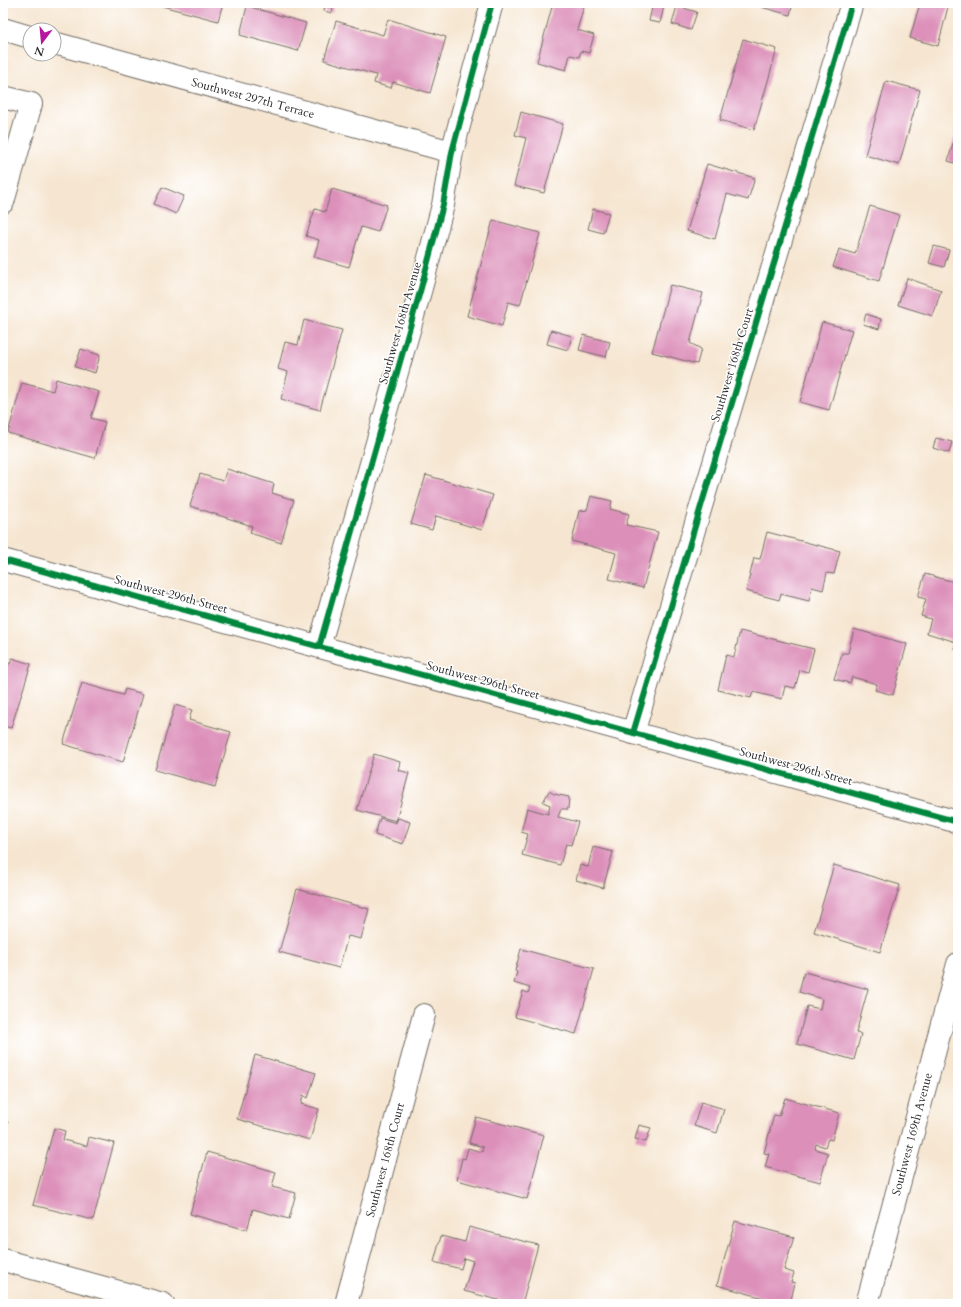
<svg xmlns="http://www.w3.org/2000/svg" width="961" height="1307" font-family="Cardo,serif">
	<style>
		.building { fill: #dc8fb9 }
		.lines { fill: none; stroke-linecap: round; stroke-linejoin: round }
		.minor-casing { stroke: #726c65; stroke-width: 24 }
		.minor { stroke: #fff; stroke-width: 22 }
		.cycleway-casing { stroke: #fff; stroke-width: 8 }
		.cycleway { stroke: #00873e; stroke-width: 6 }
		.labels { text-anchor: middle; stroke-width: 3; stroke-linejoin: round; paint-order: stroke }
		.street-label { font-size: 12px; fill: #2b2b2b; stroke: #fff }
	</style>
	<rect width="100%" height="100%" fill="#fff"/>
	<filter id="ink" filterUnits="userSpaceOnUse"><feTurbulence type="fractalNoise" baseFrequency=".025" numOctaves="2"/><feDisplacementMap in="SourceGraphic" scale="8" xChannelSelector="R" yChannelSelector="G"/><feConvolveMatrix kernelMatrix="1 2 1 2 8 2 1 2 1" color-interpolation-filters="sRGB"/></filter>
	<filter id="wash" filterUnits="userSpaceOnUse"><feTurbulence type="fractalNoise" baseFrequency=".012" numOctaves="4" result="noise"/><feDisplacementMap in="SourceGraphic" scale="16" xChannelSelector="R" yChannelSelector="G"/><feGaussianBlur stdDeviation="0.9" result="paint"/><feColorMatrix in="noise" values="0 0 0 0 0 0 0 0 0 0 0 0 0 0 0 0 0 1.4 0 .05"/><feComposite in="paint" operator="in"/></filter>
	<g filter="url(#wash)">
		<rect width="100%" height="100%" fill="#f6e6d1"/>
		<g id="blocks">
			<!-- building -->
			<path class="building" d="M 163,3 L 223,3 L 218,21 L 162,6 Z
				M 325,3 L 334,3 L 332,13 L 324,11 Z
				M 553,3 L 585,3 L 577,30 L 594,35 L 589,53 L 581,51 L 579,57 L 570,55 L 566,70 L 537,62 Z
				M 653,3 L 664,6 L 660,23 L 649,21 Z
				M 762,3 L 793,3 L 790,15 L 761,7 Z
				M 920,3 L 949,3 L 938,46 L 910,38 Z
				M 247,6 L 306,23 L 298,51 L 240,35 Z
				M 677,6 L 697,12 L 691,30 L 672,24 Z
				M 388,19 L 446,37 L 430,93 L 393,82 L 391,88 L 374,83 L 376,75 L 324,60 L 336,21 L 383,35 Z
				M 743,39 L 777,49 L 754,130 L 720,120 Z
				M 886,81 L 920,90 L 899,165 L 865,155 Z
				M 521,112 L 563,124 L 544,193 L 514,186 L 526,138 L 515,135 Z
				M 958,125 L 958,164 L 948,161 Z
				M 707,164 L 755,178 L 748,200 L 727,194 L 715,239 L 687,231 Z
				M 162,187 L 184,196 L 176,214 L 154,204 Z
				M 332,189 L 387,205 L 378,232 L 361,227 L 349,267 L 314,257 L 319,240 L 306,236 L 315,209 L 325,212 Z
				M 870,206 L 899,215 L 879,281 L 833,267 L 839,249 L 855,254 Z
				M 593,209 L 609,213 L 603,233 L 588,229 Z
				M 493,220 L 540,233 L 520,305 L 508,302 L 502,326 L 467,316 Z
				M 934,246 L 949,250 L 944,267 L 929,263 Z
				M 907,278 L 941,290 L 933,316 L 898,305 Z
				M 670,285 L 703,293 L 690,343 L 701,349 L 697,364 L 652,352 Z
				M 866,314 L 881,319 L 879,329 L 863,324 Z
				M 304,320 L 342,330 L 320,410 L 281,399 L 288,372 L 278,369 L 285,342 L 298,345 Z
				M 822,322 L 852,330 L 829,410 L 800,402 Z
				M 551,330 L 572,336 L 568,350 L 547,344 Z
				M 583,335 L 610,342 L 606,357 L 579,350 Z
				M 81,349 L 100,355 L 95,373 L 75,367 Z
				M 56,379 L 99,392 L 91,418 L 105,422 L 95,458 L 8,433 L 22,383 L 53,391 Z
				M 936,438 L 952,442 L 949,453 L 933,448 Z
				M 227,469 L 274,484 L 272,493 L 294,500 L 281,543 L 250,533 L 252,526 L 190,506 L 200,474 L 223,481 Z
				M 426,475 L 493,495 L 482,530 L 436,516 L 432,530 L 411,524 Z
				M 591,496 L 612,501 L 610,509 L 629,514 L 626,525 L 658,532 L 643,588 L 609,579 L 616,553 L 572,541 L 579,511 L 587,510 Z
				M 767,532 L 840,551 L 834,574 L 827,573 L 823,590 L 812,587 L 809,601 L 781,594 L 779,600 L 746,591 L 754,558 L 760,559 Z
				M 925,574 L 958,583 L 958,649 L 954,648 L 956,642 L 927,633 L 931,619 L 921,616 L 926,599 L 918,597 Z
				M 854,629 L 907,644 L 893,695 L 875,690 L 877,684 L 852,677 L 850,683 L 834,679 L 842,653 L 848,653 Z
				M 740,631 L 814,649 L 808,672 L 800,670 L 795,688 L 785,686 L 782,699 L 753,692 L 751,698 L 718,690 L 726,655 L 734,657 Z
				M 12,658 L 31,664 L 11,728 L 3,726 L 3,662 L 10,664 Z
				M 82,683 L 123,695 L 125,689 L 143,694 L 123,762 L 63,744 Z
				M 175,705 L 192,710 L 189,720 L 231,732 L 215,787 L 155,770 Z
				M 374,754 L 400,762 L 398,770 L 409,773 L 396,821 L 357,810 Z
				M 549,791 L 554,794 L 569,797 L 568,809 L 561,809 L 558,817 L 578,822 L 571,845 L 566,844 L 560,865 L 522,855 L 528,834 L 521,832 L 527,808 L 548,814 L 550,805 L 543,802 Z
				M 380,818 L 396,823 L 398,818 L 410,822 L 403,844 L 375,835 Z
				M 593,847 L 613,852 L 603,888 L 576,880 L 580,865 L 588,867 Z
				M 834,865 L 900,885 L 880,952 L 814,932 Z
				M 297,889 L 369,909 L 361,939 L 348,936 L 339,968 L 279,952 Z
				M 521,949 L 594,969 L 576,1034 L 515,1017 L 523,991 L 528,993 L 530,988 L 514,983 L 517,972 L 515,971 Z
				M 804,972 L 868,989 L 856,1033 L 861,1034 L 854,1060 L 797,1044 L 807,1006 L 820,1009 L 822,999 L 799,992 Z
				M 255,1055 L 316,1073 L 308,1098 L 303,1095 L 301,1104 L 319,1109 L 310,1140 L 237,1119 Z
				M 785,1098 L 839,1113 L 832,1140 L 828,1139 L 825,1147 L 816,1144 L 815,1149 L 828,1153 L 820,1182 L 765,1167 L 769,1154 L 764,1153 L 774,1115 L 779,1116 Z
				M 701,1102 L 724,1109 L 717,1133 L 694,1126 Z
				M 476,1117 L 544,1135 L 527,1199 L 457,1180 L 462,1158 L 465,1159 L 468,1148 L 482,1152 L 483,1147 L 469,1143 Z
				M 3,1121 L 8,1122 L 4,1141 L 3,1141 Z
				M 639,1125 L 651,1128 L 646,1142 L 635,1139 Z
				M 54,1128 L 65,1131 L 63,1140 L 87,1146 L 89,1137 L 114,1143 L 93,1220 L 33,1205 Z
				M 207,1152 L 276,1172 L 272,1187 L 296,1193 L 289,1219 L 253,1209 L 247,1230 L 190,1214 Z
				M 735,1221 L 794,1237 L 784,1270 L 794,1273 L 791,1282 L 795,1283 L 790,1304 L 785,1304 L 717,1285 Z
				M 469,1227 L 538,1245 L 522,1304 L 513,1304 L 464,1291 L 473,1261 L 464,1258 L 461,1269 L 434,1262 L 441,1236 L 465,1242 Z"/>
		</g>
	</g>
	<g filter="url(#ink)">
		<use href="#blocks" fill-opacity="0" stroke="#726c65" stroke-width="1"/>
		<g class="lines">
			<!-- minor casing -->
			<g class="minor-casing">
				<path id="minor" d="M 3,29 L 30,37
					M 54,43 L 452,152
					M 3,97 L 31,104 L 3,202
					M 3,560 L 958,822
					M 319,647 L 421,288 L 443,205 L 452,152 L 492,3
					M 633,733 L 852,3
					M 3,1260 L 163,1304
					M 346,1304 L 424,1015
					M 867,1304 L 958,964"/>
			</g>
			<!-- minor -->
			<use href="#minor" class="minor"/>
			<!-- cycleway casing -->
			<g class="cycleway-casing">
				<path id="cycleway" d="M 3,560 L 958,822
					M 319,647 L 421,288 L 443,205 L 452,152 L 492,3
					M 633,733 L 852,3"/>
			</g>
			<!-- cycleway -->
			<use href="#cycleway" class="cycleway"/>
		</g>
	</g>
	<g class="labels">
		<!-- street labels -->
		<g class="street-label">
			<text transform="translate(253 98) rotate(15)" y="4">Southwest 297th Terrace</text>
			<text transform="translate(400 323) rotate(-74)" y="4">Southwest 168th Avenue</text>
			<text transform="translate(732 365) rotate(-73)" y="4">Southwest 168th Court</text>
			<text transform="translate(171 594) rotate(15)" y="4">Southwest 296th Street</text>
			<text transform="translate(483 680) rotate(15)" y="4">Southwest 296th Street</text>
			<text transform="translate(796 766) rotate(15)" y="4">Southwest 296th Street</text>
			<text transform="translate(912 1134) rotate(-75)" y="4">Southwest 169th Avenue</text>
			<text transform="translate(385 1160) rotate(-75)" y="4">Southwest 168th Court</text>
		</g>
	</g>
	<!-- margin -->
	<rect width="961" height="1307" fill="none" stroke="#fff" stroke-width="16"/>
	<!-- north arrow -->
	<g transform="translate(42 42) rotate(196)"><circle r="19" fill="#ffffff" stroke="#aaaaaa"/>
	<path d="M0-3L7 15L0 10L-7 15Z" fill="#b5179e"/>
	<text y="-6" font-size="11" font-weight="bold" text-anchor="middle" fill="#2b2b2b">N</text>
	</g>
</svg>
